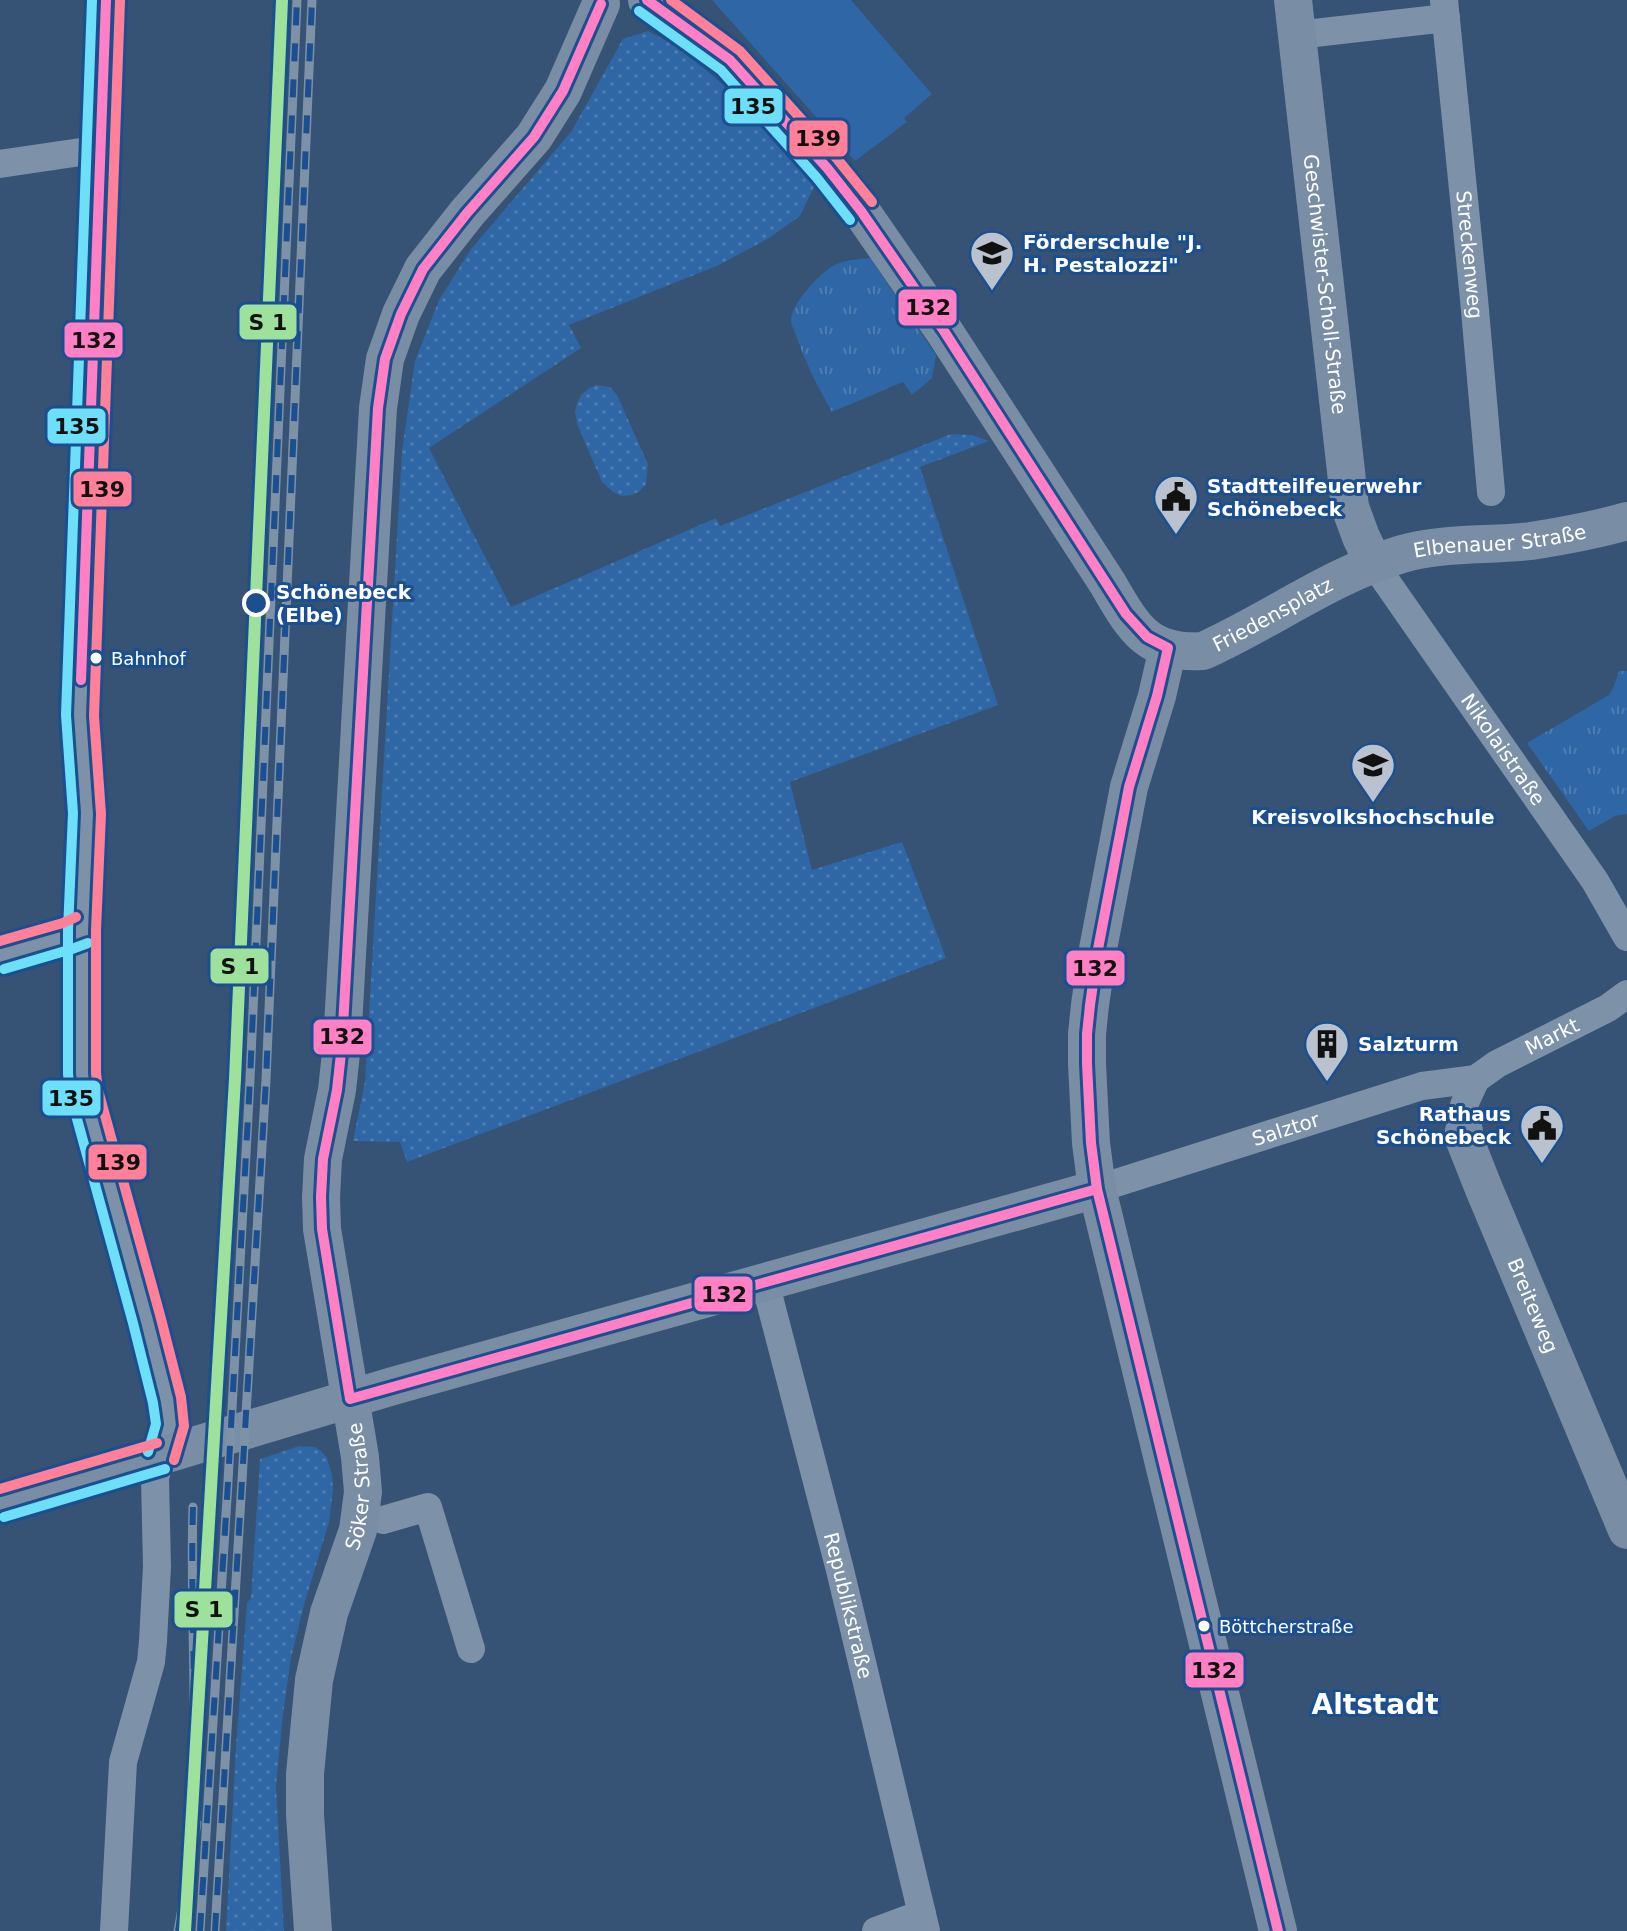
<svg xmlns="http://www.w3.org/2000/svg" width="1627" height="1931" font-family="'DejaVu Sans',sans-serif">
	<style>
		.grass { fill: url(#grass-dots) }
		.park { fill: url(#park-tufts) }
		.garden { fill: #2f66a5 }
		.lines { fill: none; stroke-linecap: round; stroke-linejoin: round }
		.street { stroke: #7d92a8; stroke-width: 28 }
		.secondary { stroke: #798da4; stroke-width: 38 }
		.rail-casing { stroke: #7e92a7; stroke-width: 9 }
		.rail { stroke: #1b4f8f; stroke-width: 6; stroke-dasharray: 18; stroke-linecap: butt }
		.bus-1-casing { stroke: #1b4f8f; stroke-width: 16 }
		.bus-2-casing { stroke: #1b4f8f; stroke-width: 16 }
		.bus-3-casing { stroke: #1b4f8f; stroke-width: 16 }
		.bus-1 { stroke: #ff80c5; stroke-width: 10 }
		.bus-2 { stroke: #6ddff8; stroke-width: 10 }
		.bus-3 { stroke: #ff8098; stroke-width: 10 }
		.rail-1-casing { stroke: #1b4f8f; stroke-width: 18 }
		.rail-1 { stroke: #9de19d; stroke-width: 12 }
		.stop-dot { fill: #1b4f8f; stroke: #fff; stroke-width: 4 }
		.bus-dot { fill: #fff; stroke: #1b4f8f; stroke-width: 3 }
		.labels { text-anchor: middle; stroke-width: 6; stroke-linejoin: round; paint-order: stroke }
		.bus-label { font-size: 18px; fill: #fff; stroke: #1b4f8f; text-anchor: start }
		.poi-label { font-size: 20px; font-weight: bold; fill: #fff; stroke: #1b4f8f; text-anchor: start }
		.street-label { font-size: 20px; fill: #fff; stroke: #1b4f8f }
		.stop-label { font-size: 20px; font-weight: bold; fill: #fff; stroke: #1b4f8f; text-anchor: start }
		.district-label { font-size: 28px; font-weight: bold; fill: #fff; stroke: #1b4f8f }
		.line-badge { stroke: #1b4f8f; stroke-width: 3 }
		.pale-badge-label { font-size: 22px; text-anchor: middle; font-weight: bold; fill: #111 }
	</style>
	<defs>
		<pattern id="grass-dots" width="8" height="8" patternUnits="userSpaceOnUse" patternTransform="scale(2)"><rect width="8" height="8" fill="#2f66a5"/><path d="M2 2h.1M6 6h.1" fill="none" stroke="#4e7db2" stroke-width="1.8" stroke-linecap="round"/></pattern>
		<pattern id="park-tufts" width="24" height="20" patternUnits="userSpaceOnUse" patternTransform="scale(2)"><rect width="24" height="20" fill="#2f66a5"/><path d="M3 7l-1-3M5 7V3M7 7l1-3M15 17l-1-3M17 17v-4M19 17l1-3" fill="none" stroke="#4e7db2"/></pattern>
	</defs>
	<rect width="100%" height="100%" fill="#365274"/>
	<!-- grass -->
	<path class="grass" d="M 648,31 C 713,63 769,132 814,187 L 800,216 L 769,238 L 719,265 L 569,325 L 581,348 L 429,448 L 511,607 L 716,518 L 720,526 L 951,434 L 972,435 L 989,441 L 920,467 L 998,705 L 790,782 L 812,870 L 902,842 L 946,958 L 407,1162 L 400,1142 L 353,1141 L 365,1082 L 402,451 L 415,361 L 439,300 L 471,249 L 571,132 L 623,39 Z
		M 597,385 L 610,387 L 617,395 L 648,464 L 646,484 L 640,491 L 632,495 L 621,496 L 613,492 L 602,482 L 577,424 L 575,411 L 577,403 L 581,395 L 589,388 Z
		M 299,1446 L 315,1447 L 321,1451 L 327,1458 L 332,1475 L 333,1490 L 329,1522 L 304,1605 L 291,1658 L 283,1714 L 276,1786 L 284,1931 L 226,1931 L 236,1746 L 247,1603 L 251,1598 L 260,1459 Z"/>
	<!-- park -->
	<path class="park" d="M 870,258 L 936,355 L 932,378 L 912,395 L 903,382 L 832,412 C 818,387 806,364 797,338 C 795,332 791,325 791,320 C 791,304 820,273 833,266 C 844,260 857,259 870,258 Z
		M 1619,671 L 1627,671 L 1627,814 L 1615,816 L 1589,831 L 1527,743 L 1609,695 L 1614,686 Z"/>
	<!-- garden -->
	<path class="garden" d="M 712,0 L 851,0 L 932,94 L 904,118 L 907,122 L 855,161 Z"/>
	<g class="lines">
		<!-- street -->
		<g class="street">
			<path d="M 106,0 L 80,716 L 87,813 L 82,930 L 82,1074 L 84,1093 L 161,1370 L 167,1400 L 170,1425 L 155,1478 L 157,1567 L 153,1641 L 151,1662 L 123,1762 L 114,1931"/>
			<path id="s1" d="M 1444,0 L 1474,299 L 1491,492"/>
			<path d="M 1297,35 L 1446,18"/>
			<path d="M 0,164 L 101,149"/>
			<path id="s2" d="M 1374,564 L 1595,881 L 1627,937"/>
			<path d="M 0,956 L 68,936 L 82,930"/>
			<path id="s3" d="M 1464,1131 L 1464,1105 L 1476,1079 L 1497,1064 L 1608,1008 L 1627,994"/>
			<path id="s4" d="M 1097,1189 L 1422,1086 L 1476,1079"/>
			<path id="s5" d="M 765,1282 L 840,1570 L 926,1931"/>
			<path d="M 383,1520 L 428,1507 L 471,1649"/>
			<path d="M 876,1931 L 922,1914"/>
		</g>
		<!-- secondary -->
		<g class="secondary">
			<path id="s6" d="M 647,0 L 730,60 L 828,169 L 861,211 L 944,331 L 1108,584 C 1133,627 1147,655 1203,651 C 1270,621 1331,575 1402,554 C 1443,542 1488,546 1531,541 C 1563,536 1596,530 1627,521"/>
			<path id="s7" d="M 1293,0 L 1350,507 L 1361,537 L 1374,564"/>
			<path d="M 1168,648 L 1157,696 L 1129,787 L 1098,949 L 1090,1005 L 1087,1034 L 1087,1064 L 1091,1143 L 1097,1189 L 1278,1931"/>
			<path id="s8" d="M 1464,1131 L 1465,1141 L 1484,1189 L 1627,1530"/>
			<path d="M 0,1504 L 393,1386 L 1097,1189"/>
			<path id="s9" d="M 313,1931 L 305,1815 L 305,1774 L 314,1680 L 329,1613 L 358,1530 L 363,1492 L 360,1457 L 322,1229 L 321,1197 L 323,1159 L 337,1090 L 342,1044 L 378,408 L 385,359 L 401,314 L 423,269 L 467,213 L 534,137 L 563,91 L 601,4"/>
		</g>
		<!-- rail casing -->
		<g class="rail-casing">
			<path id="rail" d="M 193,1507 C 190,1601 197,1695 193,1790
				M 178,1931 L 197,1823
				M 200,1931 L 228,1482 L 250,1080 L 297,0
				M 215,1931 L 266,1080 L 312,0"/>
		</g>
		<!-- rail -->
		<use href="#rail" class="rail"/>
		<!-- bus-1 casing -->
		<g class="bus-1-casing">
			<path id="bus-1" d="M 647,0 L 730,60 L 828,169 L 861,211 L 944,331 L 1126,614 L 1147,637 L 1168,648
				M 1168,648 L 1157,696 L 1129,787 L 1098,949 L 1090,1005 L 1087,1034 L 1087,1064 L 1091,1143 L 1097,1189 L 1278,1931
				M 81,680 L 106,0
				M 350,1399 L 322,1229 L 321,1197 L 323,1159 L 337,1090 L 342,1044 L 378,408 L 385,359 L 401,314 L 423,269 L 467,213 L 534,137 L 563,91 L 601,4
				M 350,1399 L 1097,1189"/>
		</g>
		<!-- bus-2 casing -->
		<g class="bus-2-casing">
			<path id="bus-2" d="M 92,0 L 66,715 L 73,813 L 68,930 L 68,1074 L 71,1097 L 133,1323 L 153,1403 L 156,1424 L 148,1452
				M 639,11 L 721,70 L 817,178 L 850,220
				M 4,969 L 72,949 L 88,943
				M 4,1517 L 165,1469"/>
		</g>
		<!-- bus-3 casing -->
		<g class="bus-3-casing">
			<path id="bus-3" d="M 671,0 L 740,51 L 838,160 L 872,202
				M 120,1 L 94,716 L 101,814 L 96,930 L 96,1073 L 98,1090 L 160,1315 L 181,1397 L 184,1426 L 174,1460
				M 0,941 L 63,923 L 76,917
				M 0,1489 L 157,1443"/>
		</g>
		<!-- bus-1 -->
		<use href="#bus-1" class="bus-1"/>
		<!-- bus-2 -->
		<use href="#bus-2" class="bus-2"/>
		<!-- bus-3 -->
		<use href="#bus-3" class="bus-3"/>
		<!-- rail-1 casing -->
		<g class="rail-1-casing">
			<path id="rail-1" d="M 185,1931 L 235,1079 L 282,0"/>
		</g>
		<!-- rail-1 -->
		<use href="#rail-1" class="rail-1"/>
	</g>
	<!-- icons -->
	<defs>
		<g id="school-pin" transform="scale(2.3)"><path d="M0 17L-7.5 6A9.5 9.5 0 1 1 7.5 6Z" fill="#b9c2ce" stroke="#1b4f8f"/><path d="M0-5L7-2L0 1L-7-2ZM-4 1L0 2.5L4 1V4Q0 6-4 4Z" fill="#111"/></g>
		<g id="civic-pin" transform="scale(2.3)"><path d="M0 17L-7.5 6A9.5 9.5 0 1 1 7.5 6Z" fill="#b9c2ce" stroke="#1b4f8f"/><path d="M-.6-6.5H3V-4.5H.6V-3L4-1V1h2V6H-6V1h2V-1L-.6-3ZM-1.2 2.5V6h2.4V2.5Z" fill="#111"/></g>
		<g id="building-pin" transform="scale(2.3)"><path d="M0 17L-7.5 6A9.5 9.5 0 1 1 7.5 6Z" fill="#b9c2ce" stroke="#1b4f8f"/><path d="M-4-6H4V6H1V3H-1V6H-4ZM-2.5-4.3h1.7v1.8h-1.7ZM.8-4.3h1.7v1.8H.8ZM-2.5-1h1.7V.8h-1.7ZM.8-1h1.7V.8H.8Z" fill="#111"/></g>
	</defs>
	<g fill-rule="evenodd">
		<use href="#school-pin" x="992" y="253"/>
		<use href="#civic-pin" x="1176" y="497"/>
		<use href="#school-pin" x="1373" y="765"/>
		<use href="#building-pin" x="1327" y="1044"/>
		<use href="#civic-pin" x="1542" y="1126"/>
	</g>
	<!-- markers -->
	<circle class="stop-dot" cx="256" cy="603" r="12"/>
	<g class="bus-dot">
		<circle cx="96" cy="658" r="7"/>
		<circle cx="1204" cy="1626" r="7"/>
	</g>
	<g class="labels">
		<!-- bus labels -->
		<g class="bus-label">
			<text x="111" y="665">Bahnhof</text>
			<text x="1219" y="1633">Böttcherstraße</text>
		</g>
		<!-- poi labels -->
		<g class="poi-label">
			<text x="1023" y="249">Förderschule "J.<tspan x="1023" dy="23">H. Pestalozzi"</tspan></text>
			<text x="1207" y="493">Stadtteilfeuerwehr<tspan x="1207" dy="23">Schönebeck</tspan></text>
			<text x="1373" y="824" text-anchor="middle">Kreisvolkshochschule</text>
			<text x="1358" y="1051">Salzturm</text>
			<text x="1511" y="1121" text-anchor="end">Rathaus<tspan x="1511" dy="23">Schönebeck</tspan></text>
		</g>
		<!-- street labels -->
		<g class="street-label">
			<text dy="7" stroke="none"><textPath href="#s1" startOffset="256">Streckenweg</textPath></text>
			<text dy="7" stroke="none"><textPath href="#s7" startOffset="286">Geschwister-Scholl-Straße</textPath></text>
			<text dy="7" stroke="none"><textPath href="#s6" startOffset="1196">Elbenauer Straße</textPath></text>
			<text dy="7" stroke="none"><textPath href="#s6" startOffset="954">Friedensplatz</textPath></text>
			<text dy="7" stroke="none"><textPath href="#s2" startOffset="226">Nikolaistraße</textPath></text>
			<text dy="7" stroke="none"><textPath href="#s3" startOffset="142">Markt</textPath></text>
			<text dy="7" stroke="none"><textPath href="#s4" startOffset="198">Salztor</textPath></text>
			<text dy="7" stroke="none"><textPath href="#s8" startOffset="188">Breiteweg</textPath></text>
			<text dy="7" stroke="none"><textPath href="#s9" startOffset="452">Söker Straße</textPath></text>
			<text dy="7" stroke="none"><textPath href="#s5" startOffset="334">Republikstraße</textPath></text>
		</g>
		<!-- stop labels -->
		<g class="stop-label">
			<text x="276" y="599">Schönebeck<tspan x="276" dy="23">(Elbe)</tspan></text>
		</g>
		<!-- district labels -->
		<g class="district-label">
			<text x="1375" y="1714">Altstadt</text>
		</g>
	</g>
	<g class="line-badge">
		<rect x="723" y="87" width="61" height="38" rx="8" fill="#6ddff8"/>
		<rect x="788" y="119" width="61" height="39" rx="8" fill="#ff8098"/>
		<rect x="897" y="288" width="61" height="39" rx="8" fill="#ff80c5"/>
		<rect x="238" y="303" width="60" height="38" rx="8" fill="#9de19d"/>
		<rect x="63" y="321" width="61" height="38" rx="8" fill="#ff80c5"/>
		<rect x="46" y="407" width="61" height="38" rx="8" fill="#6ddff8"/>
		<rect x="72" y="470" width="61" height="38" rx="8" fill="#ff8098"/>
		<rect x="209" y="947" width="61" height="38" rx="8" fill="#9de19d"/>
		<rect x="1065" y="949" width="61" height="38" rx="8" fill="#ff80c5"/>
		<rect x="312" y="1018" width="61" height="38" rx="8" fill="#ff80c5"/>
		<rect x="41" y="1079" width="61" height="38" rx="8" fill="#6ddff8"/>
		<rect x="87" y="1143" width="61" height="38" rx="8" fill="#ff8098"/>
		<rect x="693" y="1275" width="61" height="38" rx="8" fill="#ff80c5"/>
		<rect x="173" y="1590" width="61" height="39" rx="8" fill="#9de19d"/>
		<rect x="1184" y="1651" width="61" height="38" rx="8" fill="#ff80c5"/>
	</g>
	<g class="pale-badge-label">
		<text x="753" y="114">135</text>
		<text x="818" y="146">139</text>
		<text x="928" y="315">132</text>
		<text x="268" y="330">S 1</text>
		<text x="94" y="348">132</text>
		<text x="77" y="434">135</text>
		<text x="102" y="497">139</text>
		<text x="240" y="974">S 1</text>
		<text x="1095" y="976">132</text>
		<text x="342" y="1044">132</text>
		<text x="71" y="1106">135</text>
		<text x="118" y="1170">139</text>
		<text x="724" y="1302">132</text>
		<text x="204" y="1617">S 1</text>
		<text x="1214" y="1678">132</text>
	</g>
</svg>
